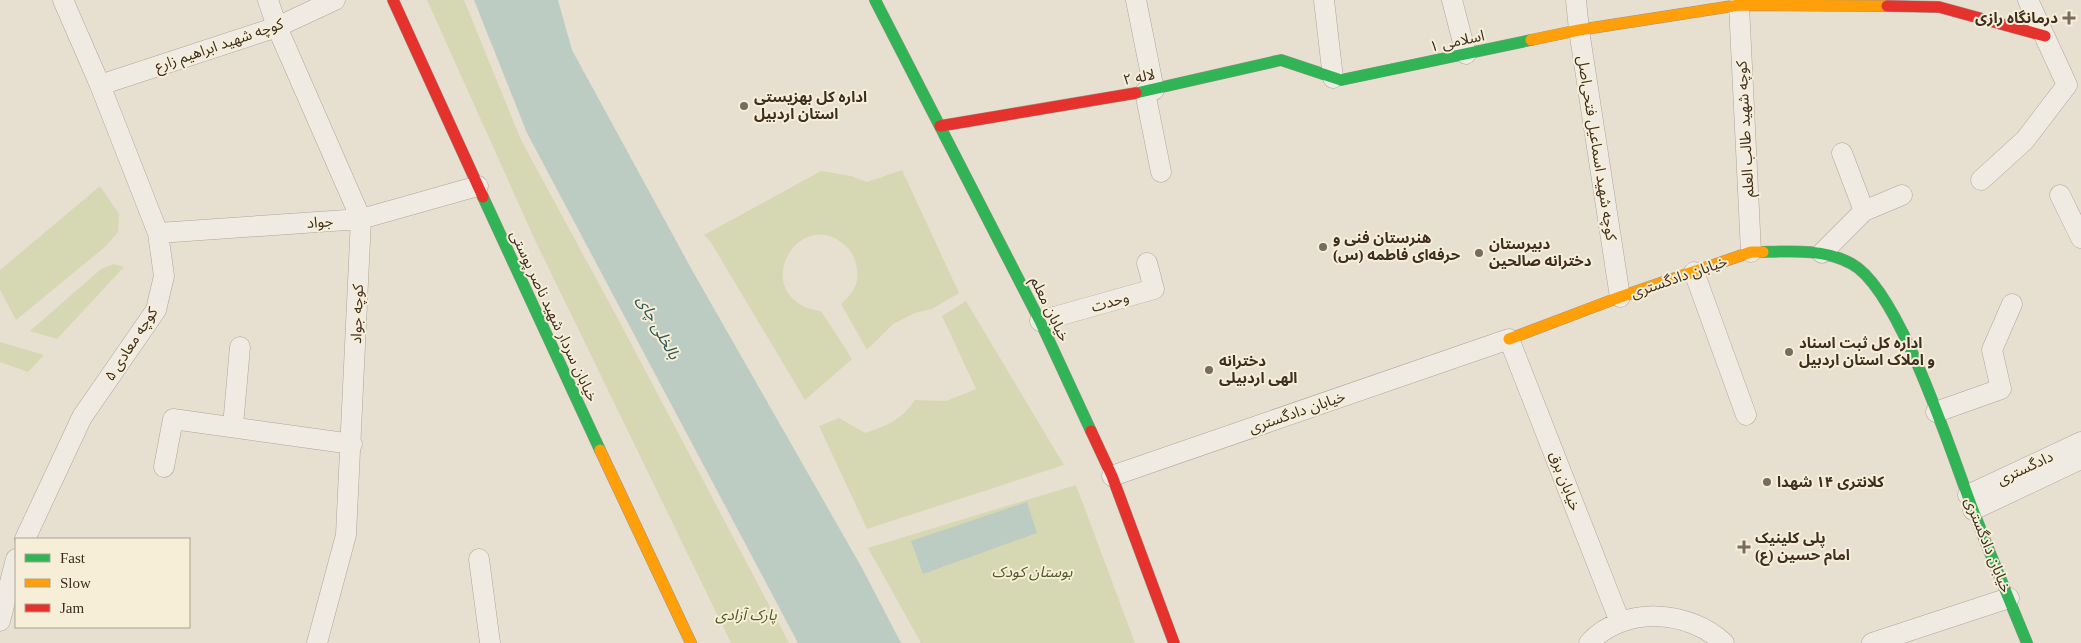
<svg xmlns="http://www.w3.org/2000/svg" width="2081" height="643" font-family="'Times New Roman','Noto Sans Arabic',serif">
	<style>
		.green { fill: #d6d7b3 }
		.water { fill: #bcccc2 }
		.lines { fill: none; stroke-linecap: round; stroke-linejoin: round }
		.street-casing { stroke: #ada599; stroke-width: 21 }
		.fast-casing { stroke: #9c958a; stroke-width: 12 }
		.slow-casing { stroke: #9c958a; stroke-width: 12 }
		.jam-casing { stroke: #9c958a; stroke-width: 12 }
		.street { stroke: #efebe3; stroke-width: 20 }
		.fast { stroke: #30b455; stroke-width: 11 }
		.slow { stroke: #ff9f0a; stroke-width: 11 }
		.jam { stroke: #e5322d; stroke-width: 11 }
		.poi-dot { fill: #786c5e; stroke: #f7eed8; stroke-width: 2 }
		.labels { text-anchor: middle; stroke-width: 4; stroke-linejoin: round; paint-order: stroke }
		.poi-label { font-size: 15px; font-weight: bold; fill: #3d2e20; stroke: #f7eed8; text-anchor: start }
		.street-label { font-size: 15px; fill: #3d2e20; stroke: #f7eed8 }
		.park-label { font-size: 15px; font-style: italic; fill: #4d5a26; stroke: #f7eed8 }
		.water-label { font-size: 16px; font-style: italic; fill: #2f5d5a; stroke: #f7eed8 }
	</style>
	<rect width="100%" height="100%" fill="#e7e0d1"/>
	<!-- green -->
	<path class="green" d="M 427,0 L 464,0 L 521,140 L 617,317 L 789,643 L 731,643 L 534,238 Z
		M 902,170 L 959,293 L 932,309 L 915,313 L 893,324 L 867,350 L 841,304 C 854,292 861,282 856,264 C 853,252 848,247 838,240 C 798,215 757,282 803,306 C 808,309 815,310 821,311 L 852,359 L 805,400 L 710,241 L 704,235 L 821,171 L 851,176 L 867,182 Z
		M 100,186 L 119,214 L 118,232 L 105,247 L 16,320 L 0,290 L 0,270 Z
		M 114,264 L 124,267 L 57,339 L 30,331 L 101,269 Z
		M 966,301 L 1064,465 L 867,529 L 819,426 L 839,418 L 865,433 C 888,425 900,421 915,400 L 946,401 L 976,389 L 942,316 Z
		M 0,342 L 44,355 L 28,372 L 0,362 Z
		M 1076,485 L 1135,643 L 921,643 L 868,548 Z"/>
	<!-- water -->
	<path class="water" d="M 474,0 L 558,0 L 572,50 L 692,270 L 862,568 L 901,643 L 798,643 L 527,133 Z
		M 1027,502 L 1037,533 L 923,574 L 911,541 Z"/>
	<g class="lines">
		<!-- street casing -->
		<g class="street-casing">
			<path id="street" d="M 268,0 L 277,27 L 361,219 L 346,535 L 317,643
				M 1136,0 L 1154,90
				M 1324,0 L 1333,78
				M 1452,0 L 1466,54
				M 1576,0 L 1579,30 L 1620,297
				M 1739,5 L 1751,252
				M 100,85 L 277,27 L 335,0
				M 1145,92 L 1161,172
				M 1981,180 L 2025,140 L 2067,85 L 2028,0
				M 2060,195 L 2081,238
				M 1864,211 L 1902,195
				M 158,233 L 361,219 L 478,186
				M 1822,253 L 1864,211 L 1842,153
				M 1694,272 L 1746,415
				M 1040,321 L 1154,289 L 1147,263
				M 1936,412 L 2001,389 L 1992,350 L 2012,304
				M 233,426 L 240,347
				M 164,467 L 173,419 L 352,444
				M 1112,476 L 1509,339 L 1620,622
				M 1968,495 L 2081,442
				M 1973,510 L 2081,459
				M 25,539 L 82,417 L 156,310 L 164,276 L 158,233 L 100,85 L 63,0
				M 479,559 L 490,643
				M 0,621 L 16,559
				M 1589,643 C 1624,605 1689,610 1724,643
				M 1872,643 L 2009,598"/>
		</g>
		<!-- fast casing -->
		<g class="fast-casing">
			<path id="fast" d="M 875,0 L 1040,321 L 1091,431
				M 1136,93 L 1281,60 L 1341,80 L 1531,40
				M 483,197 L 600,450
				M 1763,252 C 1792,251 1826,249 1852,264 C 1900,290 1952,456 1973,510 C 1990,554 2009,599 2027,643"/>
		</g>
		<!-- slow casing -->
		<g class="slow-casing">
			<path id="slow" d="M 1531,40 L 1579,30 L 1739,5 L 1887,6
				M 1509,339 L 1620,297 L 1751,252 L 1763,252
				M 600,450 L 691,643"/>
		</g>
		<!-- jam casing -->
		<g class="jam-casing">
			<path id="jam" d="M 393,0 L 483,197
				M 1887,6 L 1939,7 L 2045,36
				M 940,126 L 1136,93
				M 1091,431 L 1112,476 L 1174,643"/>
		</g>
		<!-- street -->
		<use href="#street" class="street"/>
		<!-- fast -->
		<use href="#fast" class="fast"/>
		<!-- slow -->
		<use href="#slow" class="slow"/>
		<!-- jam -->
		<use href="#jam" class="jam"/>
	</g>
	<!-- markers -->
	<g class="poi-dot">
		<path d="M2066.5 10.5h5v5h5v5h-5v5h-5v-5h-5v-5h5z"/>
		<circle cx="744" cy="106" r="5"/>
		<circle cx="1323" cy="247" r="5"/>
		<circle cx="1479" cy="253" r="5"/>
		<circle cx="1789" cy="352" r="5"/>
		<circle cx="1209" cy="370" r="5"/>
		<circle cx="1767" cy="482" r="5"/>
		<path d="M1741.5 539.5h5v5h5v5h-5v5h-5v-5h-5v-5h5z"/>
	</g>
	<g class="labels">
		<!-- poi labels -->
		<g class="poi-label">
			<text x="2058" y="23" text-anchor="end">درمانگاه رازی</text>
			<text x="754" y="102">اداره کل بهزیستی<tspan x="754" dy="17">استان اردبیل</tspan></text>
			<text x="1333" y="243">هنرستان فنی و<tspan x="1333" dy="17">حرفه‌ای فاطمه (س)</tspan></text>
			<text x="1489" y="249">دبیرستان<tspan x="1489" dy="17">دخترانه صالحین</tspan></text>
			<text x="1799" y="348">اداره کل ثبت اسناد<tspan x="1799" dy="17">و املاک استان اردبیل</tspan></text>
			<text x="1219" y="366">دخترانه<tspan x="1219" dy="17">الهی اردبیلی</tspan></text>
			<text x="1777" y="487">کلانتری ۱۴ شهدا</text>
			<text x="1755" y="543">پلی کلینیک<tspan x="1755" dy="17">امام حسین (ع)</tspan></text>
		</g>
		<!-- street labels -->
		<g class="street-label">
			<text transform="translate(1457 41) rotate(-12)" y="5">اسلامی ۱</text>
			<text transform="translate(219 45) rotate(-19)" y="5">کوچه شهید ابراهیم زارع</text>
			<text transform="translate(1139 77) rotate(-11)" y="5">لاله ۲</text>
			<text transform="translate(1745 129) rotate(-93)" y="5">کوچه شهید طالب العلم</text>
			<text transform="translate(1597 148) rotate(81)" y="5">کوچه شهید اسماعیل فتحی‌اصل</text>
			<text transform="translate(320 222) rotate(-4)" y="5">جواد</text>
			<text transform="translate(1679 277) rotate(-19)" y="5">خیابان دادگستری</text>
			<text transform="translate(1110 302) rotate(-16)" y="5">وحدت</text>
			<text transform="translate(1050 309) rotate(64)" y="5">خیابان معلم</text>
			<text transform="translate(357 314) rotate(-88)" y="5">کوچه جواد</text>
			<text transform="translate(554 316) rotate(65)" y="5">خیابان سردار شهید ناصر پوستی</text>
			<text transform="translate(131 344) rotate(-57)" y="5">کوچه معادی ۵</text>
			<text transform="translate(1297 412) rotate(-19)" y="5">خیابان دادگستری</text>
			<text transform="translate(2025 468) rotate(-25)" y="5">دادگستری</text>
			<text transform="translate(1565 481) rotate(69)" y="5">خیابان برق</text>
			<text transform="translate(1988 545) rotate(68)" y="5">خیابان دادگستری</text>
		</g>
		<!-- park labels -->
		<g class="park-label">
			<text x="1032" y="577">بوستان کودک</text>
			<text x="746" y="620">پارک آزادی</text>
		</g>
		<!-- water labels -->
		<g class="water-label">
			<text transform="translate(659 327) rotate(61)" y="6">بالخلی چای</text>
		</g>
	</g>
	<!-- legend -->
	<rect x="15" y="538" width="175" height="90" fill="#f7eed8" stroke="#ada18e"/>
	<rect x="25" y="554" width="25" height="8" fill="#30b455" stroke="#ada18e"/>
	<text x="60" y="563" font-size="15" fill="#3d2e20">Fast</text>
	<rect x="25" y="579" width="25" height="8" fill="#ff9f0a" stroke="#ada18e"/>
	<text x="60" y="588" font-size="15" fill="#3d2e20">Slow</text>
	<rect x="25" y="604" width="25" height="8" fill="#e5322d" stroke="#ada18e"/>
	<text x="60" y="613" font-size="15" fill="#3d2e20">Jam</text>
</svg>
